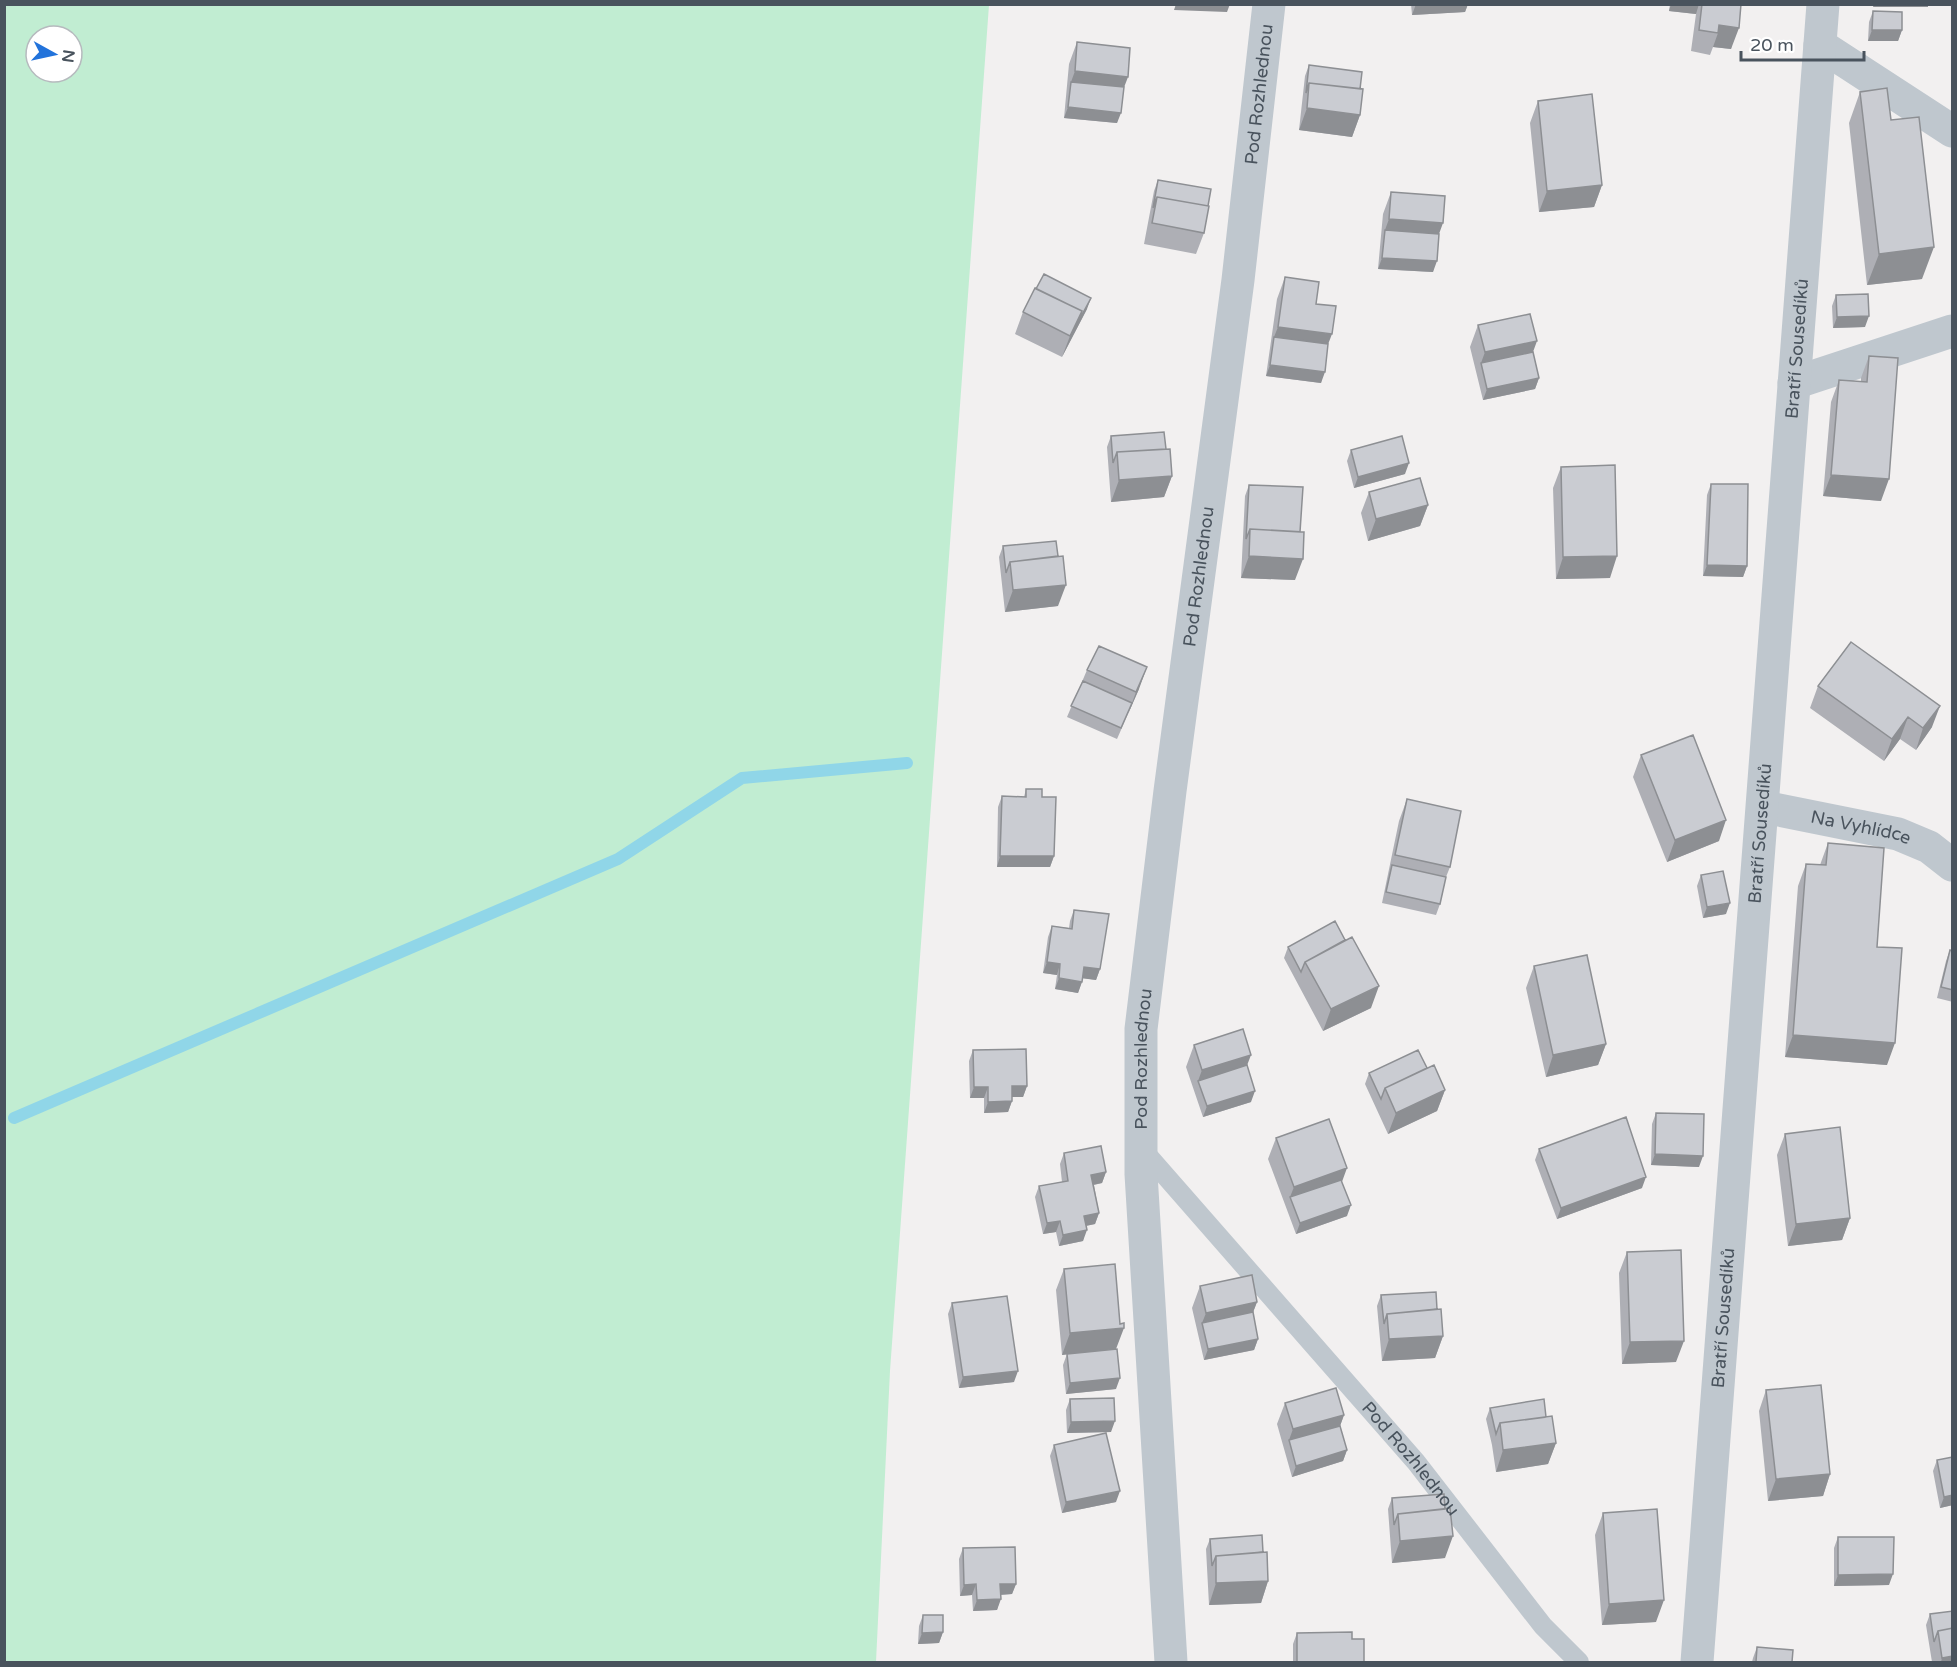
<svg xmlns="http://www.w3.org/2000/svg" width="1957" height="1667" font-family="'Varela Round',sans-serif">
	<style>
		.green { fill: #c1edd2; fill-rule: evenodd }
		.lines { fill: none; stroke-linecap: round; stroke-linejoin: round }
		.stream { stroke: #90d6e8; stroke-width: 12 }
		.lane { stroke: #bfc7ce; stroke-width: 20 }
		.street { stroke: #bfc7ce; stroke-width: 33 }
		.wall { fill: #aeafb5 }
		.shaded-wall { fill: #8d8f93 }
		.building { fill: #caccd2; stroke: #8d8f93; stroke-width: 1.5 }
		.labels { text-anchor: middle; stroke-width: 5; stroke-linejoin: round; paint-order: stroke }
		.street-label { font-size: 18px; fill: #49535d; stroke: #fff }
	</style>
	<rect width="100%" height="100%" fill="#f2f0f0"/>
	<!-- green -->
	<path class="green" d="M 5,4 L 989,5 L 890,1371 L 876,1662 L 5,1662 ZM 36,36 L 72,36 L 72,72 L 36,72 Z"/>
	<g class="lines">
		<!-- stream -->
		<path class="stream" d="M 14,1118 L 618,859 L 742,778 L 907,763"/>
		<!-- lane -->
		<path class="lane" id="s1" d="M 1142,1149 L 1416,1462 L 1543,1626 L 1579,1662"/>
		<!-- street -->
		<g class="street">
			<path d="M 1820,45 L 1952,131"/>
			<path d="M 1794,383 L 1952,331"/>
			<path id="s2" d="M 1764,807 L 1898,834 L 1929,847 L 1952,865"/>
			<path id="s3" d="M 1171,1662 L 1141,1174 L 1141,1029 L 1170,791 L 1238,280 L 1269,4"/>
			<path id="s4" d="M 1697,1662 L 1823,4"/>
		</g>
	</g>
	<!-- wall -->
	<path class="wall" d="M 1411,4 L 1468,4 L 1465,12 L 1412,15 Z
		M 1670,4 L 1741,4 L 1731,49 L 1713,47 L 1710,55 L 1691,51 L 1696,14 L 1669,11 Z
		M 1873,11 L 1902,30 L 1898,41 L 1868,41 L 1869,22 Z
		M 1077,42 L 1124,87 L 1117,123 L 1064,118 L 1069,64 Z
		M 1309,65 L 1360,89 L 1360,115 L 1352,137 L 1299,130 L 1305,76 Z
		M 1860,92 L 1922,279 L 1867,285 L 1849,123 Z
		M 1538,101 L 1602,185 L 1594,207 L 1539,212 L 1530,123 Z
		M 1158,180 L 1208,206 L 1204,233 L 1196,254 L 1144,244 L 1154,191 Z
		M 1391,192 L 1439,234 L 1433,272 L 1378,269 L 1383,214 Z
		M 1285,277 L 1316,304 L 1328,344 L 1321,383 L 1266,376 L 1277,299 Z
		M 1836,295 L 1865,327 L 1833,328 L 1832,306 Z
		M 1087,309 L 1062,357 L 1015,334 L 1023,312 Z
		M 1478,325 L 1533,352 L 1539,378 L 1535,389 L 1483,400 L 1470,347 Z
		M 1869,356 L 1881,501 L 1823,496 L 1831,402 L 1839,380 L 1861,382 L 1861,378 Z
		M 1111,436 L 1166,449 L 1172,476 L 1164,497 L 1111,502 L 1107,447 Z
		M 1351,450 L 1405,474 L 1354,488 L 1347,461 Z
		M 1561,467 L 1610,578 L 1556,579 L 1553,488 Z
		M 1711,484 L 1747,566 L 1743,577 L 1703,576 L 1707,495 Z
		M 1249,485 L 1295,580 L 1241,578 L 1245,496 Z
		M 1369,492 L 1428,505 L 1420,526 L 1368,541 L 1361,513 Z
		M 1003,546 L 1058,606 L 1005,612 L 999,557 Z
		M 1851,642 L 1932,727 L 1916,750 L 1900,739 L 1884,761 L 1810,708 L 1818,686 Z
		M 1087,670 L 1139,689 L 1117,739 L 1067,717 Z
		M 1641,755 L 1719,841 L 1667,862 L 1633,777 Z
		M 1026,789 L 1042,797 L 1054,856 L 1050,867 L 997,867 L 998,807 L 1002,796 L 1024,797 Z
		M 1407,799 L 1450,867 L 1446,877 L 1440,904 L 1436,915 L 1382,903 L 1399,821 Z
		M 1828,843 L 1877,947 L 1887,1065 L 1785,1057 L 1798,886 L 1806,864 L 1820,865 Z
		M 1701,875 L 1726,914 L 1703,918 L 1697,886 Z
		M 1074,910 L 1100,969 L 1096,980 L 1083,978 L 1078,993 L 1055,989 L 1057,975 L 1043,973 L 1048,937 L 1052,926 L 1069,928 L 1070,921 Z
		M 1288,947 L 1371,1008 L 1323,1031 L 1284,958 Z
		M 1950,950 L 1953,951 L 1953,1002 L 1937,998 L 1946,961 Z
		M 1534,966 L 1606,1044 L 1598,1065 L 1546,1077 L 1526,988 Z
		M 1194,1045 L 1247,1065 L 1251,1102 L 1203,1117 L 1186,1067 Z
		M 973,1050 L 1027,1086 L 1023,1097 L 1012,1097 L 1012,1101 L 1008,1112 L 984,1113 L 984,1098 L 970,1098 L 969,1061 Z
		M 1427,1068 L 1445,1090 L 1437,1111 L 1388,1134 L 1365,1084 L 1369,1073 Z
		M 1656,1113 L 1699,1167 L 1651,1165 L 1652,1124 Z
		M 1785,1134 L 1850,1218 L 1842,1240 L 1788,1246 L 1777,1155 Z
		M 1276,1138 L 1342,1182 L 1347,1216 L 1296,1234 L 1268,1159 Z
		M 1539,1149 L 1642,1188 L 1557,1219 L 1535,1160 Z
		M 1064,1153 L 1106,1172 L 1102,1183 L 1094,1185 L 1099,1213 L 1095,1224 L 1086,1226 L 1083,1241 L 1059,1246 L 1056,1232 L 1043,1234 L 1035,1197 L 1039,1186 L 1062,1182 L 1060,1164 Z
		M 1627,1252 L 1676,1362 L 1622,1364 L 1619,1273 Z
		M 1064,1269 L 1116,1349 L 1116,1389 L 1066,1394 L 1063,1365 L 1067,1354 L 1062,1355 L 1056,1290 Z
		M 1200,1286 L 1257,1302 L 1253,1312 L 1258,1339 L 1254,1350 L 1204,1360 L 1192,1308 Z
		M 1381,1295 L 1437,1309 L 1443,1336 L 1435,1358 L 1382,1361 L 1377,1306 Z
		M 952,1303 L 1014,1382 L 959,1388 L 948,1314 Z
		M 1953,1317 L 1953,1343 L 1952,1343 Z
		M 1766,1390 L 1830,1474 L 1823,1496 L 1768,1501 L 1759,1411 Z
		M 1070,1399 L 1111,1432 L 1067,1433 L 1066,1410 Z
		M 1285,1403 L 1344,1415 L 1340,1426 L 1347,1450 L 1343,1461 L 1292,1477 L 1277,1424 Z
		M 1490,1408 L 1546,1417 L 1556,1443 L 1548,1464 L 1496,1472 L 1492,1445 L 1486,1419 Z
		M 1054,1445 L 1116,1502 L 1062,1513 L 1050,1456 Z
		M 1937,1460 L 1953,1505 L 1940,1508 L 1933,1471 Z
		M 1392,1498 L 1445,1558 L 1392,1563 L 1388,1509 Z
		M 1603,1513 L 1656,1622 L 1602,1625 L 1595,1535 Z
		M 1838,1537 L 1889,1585 L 1834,1586 L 1834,1548 Z
		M 1210,1539 L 1263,1552 L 1268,1581 L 1261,1603 L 1209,1605 L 1206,1549 Z
		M 963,1548 L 1016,1584 L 1012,1594 L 1001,1595 L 997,1610 L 973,1611 L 972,1595 L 960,1596 L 959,1559 Z
		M 1930,1614 L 1953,1662 L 1932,1662 L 1926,1625 Z
		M 923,1615 L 943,1632 L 939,1643 L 918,1644 L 919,1626 Z
		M 1297,1633 L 1352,1639 L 1364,1662 L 1293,1662 L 1293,1644 Z
		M 1757,1647 L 1792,1662 L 1752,1662 L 1753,1658 Z"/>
	<!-- shaded-wall -->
	<path class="shaded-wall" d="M 1176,4 L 1230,4 L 1227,12 L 1174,10 Z
		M 1416,4 L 1468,4 L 1465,12 L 1412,15 Z
		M 1671,4 L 1699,4 L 1696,14 L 1669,11 Z
		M 1874,4 L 1928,4 L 1928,7 L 1873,7 Z
		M 1719,25 L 1739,28 L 1731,49 L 1713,47 L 1718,33 Z
		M 1872,30 L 1902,30 L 1898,41 L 1868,41 Z
		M 1075,71 L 1128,77 L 1120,98 L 1071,82 Z
		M 1068,107 L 1121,113 L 1117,123 L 1064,118 Z
		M 1307,108 L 1360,115 L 1352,137 L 1299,130 Z
		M 1602,185 L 1594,207 L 1539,212 L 1547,191 Z
		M 1389,219 L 1443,223 L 1435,245 L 1385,230 Z
		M 1934,247 L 1922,279 L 1867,285 L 1879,254 Z
		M 1382,258 L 1437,261 L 1433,272 L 1378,269 Z
		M 1091,298 L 1087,309 L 1062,357 L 1070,336 L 1082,311 Z
		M 1869,316 L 1865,327 L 1833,328 L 1837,317 Z
		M 1278,327 L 1332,334 L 1324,355 L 1274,337 Z
		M 1537,341 L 1529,363 L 1481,363 L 1485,352 Z
		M 1270,365 L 1325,372 L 1321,383 L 1266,376 Z
		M 1539,378 L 1535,389 L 1483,400 L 1487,389 Z
		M 1409,463 L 1405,474 L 1354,488 L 1358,477 Z
		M 1831,475 L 1889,479 L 1881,501 L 1823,496 Z
		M 1172,476 L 1164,497 L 1111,502 L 1119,480 Z
		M 1428,505 L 1420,526 L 1368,541 L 1376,519 Z
		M 1249,556 L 1303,559 L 1295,580 L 1241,578 Z
		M 1617,556 L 1610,578 L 1556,579 L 1563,557 Z
		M 1707,565 L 1747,566 L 1743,577 L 1703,576 Z
		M 1066,585 L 1058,606 L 1005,612 L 1013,590 Z
		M 1147,667 L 1139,689 L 1128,714 L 1136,692 Z
		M 1940,706 L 1932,727 L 1916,750 L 1923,728 Z
		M 1908,717 L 1900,739 L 1884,761 L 1892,739 Z
		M 1726,820 L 1719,841 L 1667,862 L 1675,840 Z
		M 1000,856 L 1054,856 L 1050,867 L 997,867 Z
		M 1730,903 L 1726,914 L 1703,918 L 1707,907 Z
		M 1047,962 L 1060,964 L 1057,975 L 1043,973 Z
		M 1084,967 L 1100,969 L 1096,980 L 1080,978 Z
		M 1059,978 L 1082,982 L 1078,993 L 1055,989 Z
		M 1379,986 L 1371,1008 L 1323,1031 L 1331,1009 Z
		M 1793,1035 L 1895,1043 L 1887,1065 L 1785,1057 Z
		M 1606,1044 L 1598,1065 L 1546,1077 L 1553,1055 Z
		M 1251,1055 L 1243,1076 L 1198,1081 L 1202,1070 Z
		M 1012,1086 L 1027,1086 L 1023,1097 L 1008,1097 Z
		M 974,1087 L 988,1087 L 984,1098 L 970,1098 Z
		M 1445,1090 L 1437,1111 L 1388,1134 L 1396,1113 Z
		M 1255,1091 L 1251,1102 L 1203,1117 L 1207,1106 Z
		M 1012,1101 L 1008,1112 L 984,1113 L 988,1102 Z
		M 1655,1154 L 1703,1156 L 1699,1167 L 1651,1165 Z
		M 1347,1168 L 1339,1190 L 1290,1197 L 1294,1187 Z
		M 1106,1172 L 1102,1183 L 1087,1186 L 1091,1175 Z
		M 1646,1177 L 1642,1188 L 1557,1219 L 1561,1208 Z
		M 1351,1205 L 1347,1216 L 1296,1234 L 1300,1223 Z
		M 1099,1213 L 1095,1224 L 1080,1227 L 1084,1216 Z
		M 1850,1218 L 1842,1240 L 1788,1246 L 1796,1224 Z
		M 1060,1221 L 1056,1232 L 1043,1234 L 1047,1223 Z
		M 1087,1230 L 1083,1241 L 1059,1246 L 1063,1235 Z
		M 1257,1302 L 1249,1323 L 1202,1323 L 1206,1313 Z
		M 1124,1328 L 1116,1349 L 1062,1355 L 1070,1333 Z
		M 1443,1336 L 1435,1358 L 1382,1361 L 1389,1339 Z
		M 1258,1339 L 1254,1350 L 1204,1360 L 1208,1349 Z
		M 1684,1341 L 1676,1362 L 1622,1364 L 1630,1342 Z
		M 1018,1371 L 1014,1382 L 959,1388 L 963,1377 Z
		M 1120,1378 L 1116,1389 L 1066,1394 L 1070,1383 Z
		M 1344,1415 L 1336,1437 L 1289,1440 L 1293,1429 Z
		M 1115,1421 L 1111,1432 L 1067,1433 L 1071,1422 Z
		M 1556,1443 L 1548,1464 L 1496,1472 L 1503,1450 Z
		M 1347,1450 L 1343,1461 L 1292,1477 L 1296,1466 Z
		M 1830,1474 L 1823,1496 L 1768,1501 L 1776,1479 Z
		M 1120,1491 L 1116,1502 L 1062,1513 L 1066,1502 Z
		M 1953,1495 L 1953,1505 L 1940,1508 L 1944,1497 Z
		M 1453,1536 L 1445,1558 L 1392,1563 L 1400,1541 Z
		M 1893,1574 L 1889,1585 L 1834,1586 L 1838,1575 Z
		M 1268,1581 L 1261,1603 L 1209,1605 L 1216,1583 Z
		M 976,1584 L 972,1595 L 960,1596 L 964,1585 Z
		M 1000,1584 L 1016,1584 L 1012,1594 L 996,1595 Z
		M 1001,1599 L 997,1610 L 973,1611 L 977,1600 Z
		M 1664,1600 L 1656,1622 L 1602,1625 L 1609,1604 Z
		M 943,1632 L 939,1643 L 918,1644 L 922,1633 Z
		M 1953,1656 L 1953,1662 L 1941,1662 L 1942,1658 Z"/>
	<!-- building -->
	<path class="building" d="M 1702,4 L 1741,4 L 1739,28 L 1719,25 L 1718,33 L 1699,30 Z
		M 1873,11 L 1902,12 L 1902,30 L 1872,30 Z
		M 1077,42 L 1130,48 L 1128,77 L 1075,71 Z
		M 1309,65 L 1362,72 L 1360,89 L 1309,83 L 1306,93 Z
		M 1071,82 L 1124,87 L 1121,113 L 1068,107 Z
		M 1309,83 L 1363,89 L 1360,115 L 1307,108 Z
		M 1887,88 L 1891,120 L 1919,117 L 1934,247 L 1879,254 L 1860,92 Z
		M 1592,94 L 1602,185 L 1547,191 L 1538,101 Z
		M 1158,180 L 1211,189 L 1208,206 L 1157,197 L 1153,208 Z
		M 1391,192 L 1445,196 L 1443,223 L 1389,219 Z
		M 1157,197 L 1209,206 L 1204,233 L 1152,223 Z
		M 1385,230 L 1439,234 L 1437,261 L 1382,258 Z
		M 1044,274 L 1091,298 L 1078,322 L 1082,311 L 1036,289 Z
		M 1285,277 L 1319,282 L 1316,304 L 1336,306 L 1332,334 L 1278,327 Z
		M 1035,288 L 1082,311 L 1070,336 L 1023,312 Z
		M 1868,294 L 1869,316 L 1837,317 L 1836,295 Z
		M 1530,314 L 1537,341 L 1485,352 L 1478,325 Z
		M 1274,337 L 1328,344 L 1325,372 L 1270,365 Z
		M 1533,352 L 1539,378 L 1487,389 L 1481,363 Z
		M 1869,356 L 1898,358 L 1889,479 L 1831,475 L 1839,380 L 1867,382 Z
		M 1164,432 L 1166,449 L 1117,452 L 1113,463 L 1111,436 Z
		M 1402,436 L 1409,463 L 1358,477 L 1351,450 Z
		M 1170,449 L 1172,476 L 1119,480 L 1117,452 Z
		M 1615,465 L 1617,556 L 1563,557 L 1561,467 Z
		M 1420,478 L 1428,505 L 1376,519 L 1369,492 Z
		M 1711,484 L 1748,484 L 1747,566 L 1707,565 Z
		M 1249,485 L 1303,487 L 1300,532 L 1250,529 L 1246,539 Z
		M 1250,529 L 1304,532 L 1303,559 L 1249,556 Z
		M 1056,541 L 1058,556 L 1010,562 L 1006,573 L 1003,546 Z
		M 1063,556 L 1066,585 L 1013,590 L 1010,562 Z
		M 1851,642 L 1940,706 L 1923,728 L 1908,717 L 1892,739 L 1818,686 Z
		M 1099,646 L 1147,667 L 1136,692 L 1087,670 Z
		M 1083,681 L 1132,703 L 1121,728 L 1071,706 Z
		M 1693,735 L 1726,820 L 1675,840 L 1641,755 Z
		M 1026,789 L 1042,789 L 1042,797 L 1056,797 L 1054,856 L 1000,856 L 1002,796 L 1026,797 Z
		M 1407,799 L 1461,811 L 1450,867 L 1395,855 Z
		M 1828,843 L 1884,848 L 1877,947 L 1902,948 L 1895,1043 L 1793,1035 L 1806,864 L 1826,865 Z
		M 1392,865 L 1446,877 L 1440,904 L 1386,892 Z
		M 1723,871 L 1730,903 L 1707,907 L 1701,875 Z
		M 1074,910 L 1109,914 L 1100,969 L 1084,967 L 1082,982 L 1059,978 L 1060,964 L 1047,962 L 1052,926 L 1072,929 Z
		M 1335,921 L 1345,940 L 1305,962 L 1301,972 L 1288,947 Z
		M 1352,937 L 1379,986 L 1331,1009 L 1305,962 Z
		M 1950,950 L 1953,951 L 1953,990 L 1941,987 Z
		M 1587,955 L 1606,1044 L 1553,1055 L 1534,966 Z
		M 1243,1029 L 1251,1055 L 1202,1070 L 1194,1045 Z
		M 1026,1049 L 1027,1086 L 1012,1086 L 1012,1101 L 988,1102 L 988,1087 L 974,1087 L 973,1050 Z
		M 1418,1050 L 1427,1068 L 1385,1088 L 1381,1099 L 1369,1073 Z
		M 1247,1065 L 1255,1091 L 1207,1106 L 1198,1081 Z
		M 1434,1065 L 1445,1090 L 1396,1113 L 1385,1088 Z
		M 1656,1113 L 1704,1114 L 1703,1156 L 1655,1154 Z
		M 1626,1117 L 1646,1177 L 1561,1208 L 1539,1149 Z
		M 1329,1119 L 1347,1168 L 1294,1187 L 1276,1138 Z
		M 1840,1127 L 1850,1218 L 1796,1224 L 1785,1134 Z
		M 1101,1146 L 1106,1172 L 1091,1175 L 1099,1213 L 1084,1216 L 1087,1230 L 1063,1235 L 1060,1221 L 1047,1223 L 1039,1186 L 1068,1181 L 1064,1153 Z
		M 1341,1180 L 1351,1205 L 1300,1223 L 1290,1197 Z
		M 1681,1250 L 1684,1341 L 1630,1342 L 1627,1252 Z
		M 1115,1264 L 1120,1324 L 1124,1323 L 1124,1328 L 1070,1333 L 1064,1269 Z
		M 1252,1275 L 1257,1302 L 1206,1313 L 1200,1286 Z
		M 1436,1292 L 1437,1309 L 1387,1314 L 1384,1324 L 1381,1295 Z
		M 1007,1296 L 1018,1371 L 963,1377 L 952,1303 Z
		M 1441,1309 L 1443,1336 L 1389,1339 L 1387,1314 Z
		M 1253,1312 L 1258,1339 L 1208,1349 L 1202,1323 Z
		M 1117,1349 L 1120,1378 L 1070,1383 L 1067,1354 Z
		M 1821,1385 L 1830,1474 L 1776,1479 L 1766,1390 Z
		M 1336,1388 L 1344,1415 L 1293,1429 L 1285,1403 Z
		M 1114,1398 L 1115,1421 L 1071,1422 L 1070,1399 Z
		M 1544,1399 L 1546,1417 L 1500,1423 L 1496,1434 L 1490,1408 Z
		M 1552,1416 L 1556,1443 L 1503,1450 L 1500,1423 Z
		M 1340,1426 L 1347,1450 L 1296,1466 L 1289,1440 Z
		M 1106,1433 L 1120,1491 L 1066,1502 L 1054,1445 Z
		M 1953,1457 L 1953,1495 L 1944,1497 L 1937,1460 Z
		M 1444,1494 L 1445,1509 L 1398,1514 L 1394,1525 L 1392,1498 Z
		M 1450,1508 L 1453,1536 L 1400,1541 L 1398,1514 Z
		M 1657,1509 L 1664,1600 L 1609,1604 L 1603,1513 Z
		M 1262,1535 L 1263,1552 L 1216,1556 L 1212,1566 L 1210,1539 Z
		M 1838,1537 L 1894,1537 L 1893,1574 L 1838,1575 Z
		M 1015,1547 L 1016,1584 L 1000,1584 L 1001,1599 L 977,1600 L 976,1584 L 964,1585 L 963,1548 Z
		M 1267,1552 L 1268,1581 L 1216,1583 L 1216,1556 Z
		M 1953,1611 L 1953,1628 L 1938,1631 L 1934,1642 L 1930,1614 Z
		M 923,1615 L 943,1615 L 943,1632 L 922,1633 Z
		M 1953,1628 L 1953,1656 L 1942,1658 L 1938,1631 Z
		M 1352,1632 L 1352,1639 L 1364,1639 L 1364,1662 L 1297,1662 L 1297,1633 Z
		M 1757,1647 L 1793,1650 L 1792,1662 L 1756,1662 Z"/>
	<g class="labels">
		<!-- street labels -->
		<g class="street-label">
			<text dy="6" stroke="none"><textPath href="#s3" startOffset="1576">Pod Rozhlednou</textPath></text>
			<text dy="6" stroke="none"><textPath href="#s4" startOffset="1317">Bratří Sousedíků</textPath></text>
			<text dy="6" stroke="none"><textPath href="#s3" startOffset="1090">Pod Rozhlednou</textPath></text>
			<text dy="6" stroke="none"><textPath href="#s2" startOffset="99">Na Vyhlídce</textPath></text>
			<text dy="6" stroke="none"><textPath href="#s4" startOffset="831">Bratří Sousedíků</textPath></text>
			<text dy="6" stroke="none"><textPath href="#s3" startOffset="604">Pod Rozhlednou</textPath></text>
			<text dy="6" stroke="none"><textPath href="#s4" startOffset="345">Bratří Sousedíků</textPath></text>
			<text dy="6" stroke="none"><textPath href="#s1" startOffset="410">Pod Rozhlednou</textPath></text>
		</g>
	</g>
	<!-- border -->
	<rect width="1957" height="1667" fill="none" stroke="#49535d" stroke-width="12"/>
	<!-- north arrow -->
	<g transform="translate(54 54) rotate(98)"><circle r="28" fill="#ffffff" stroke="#b6babe" stroke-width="1.5"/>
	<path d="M0-4.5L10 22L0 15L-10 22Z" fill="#2273db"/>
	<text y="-9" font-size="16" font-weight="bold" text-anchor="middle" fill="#49535d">N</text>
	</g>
	<!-- scale -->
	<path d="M1741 51v9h123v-9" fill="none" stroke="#49535d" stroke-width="3"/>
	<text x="1750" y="51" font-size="18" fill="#49535d" stroke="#ffffff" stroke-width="4.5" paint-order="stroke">20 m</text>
</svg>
